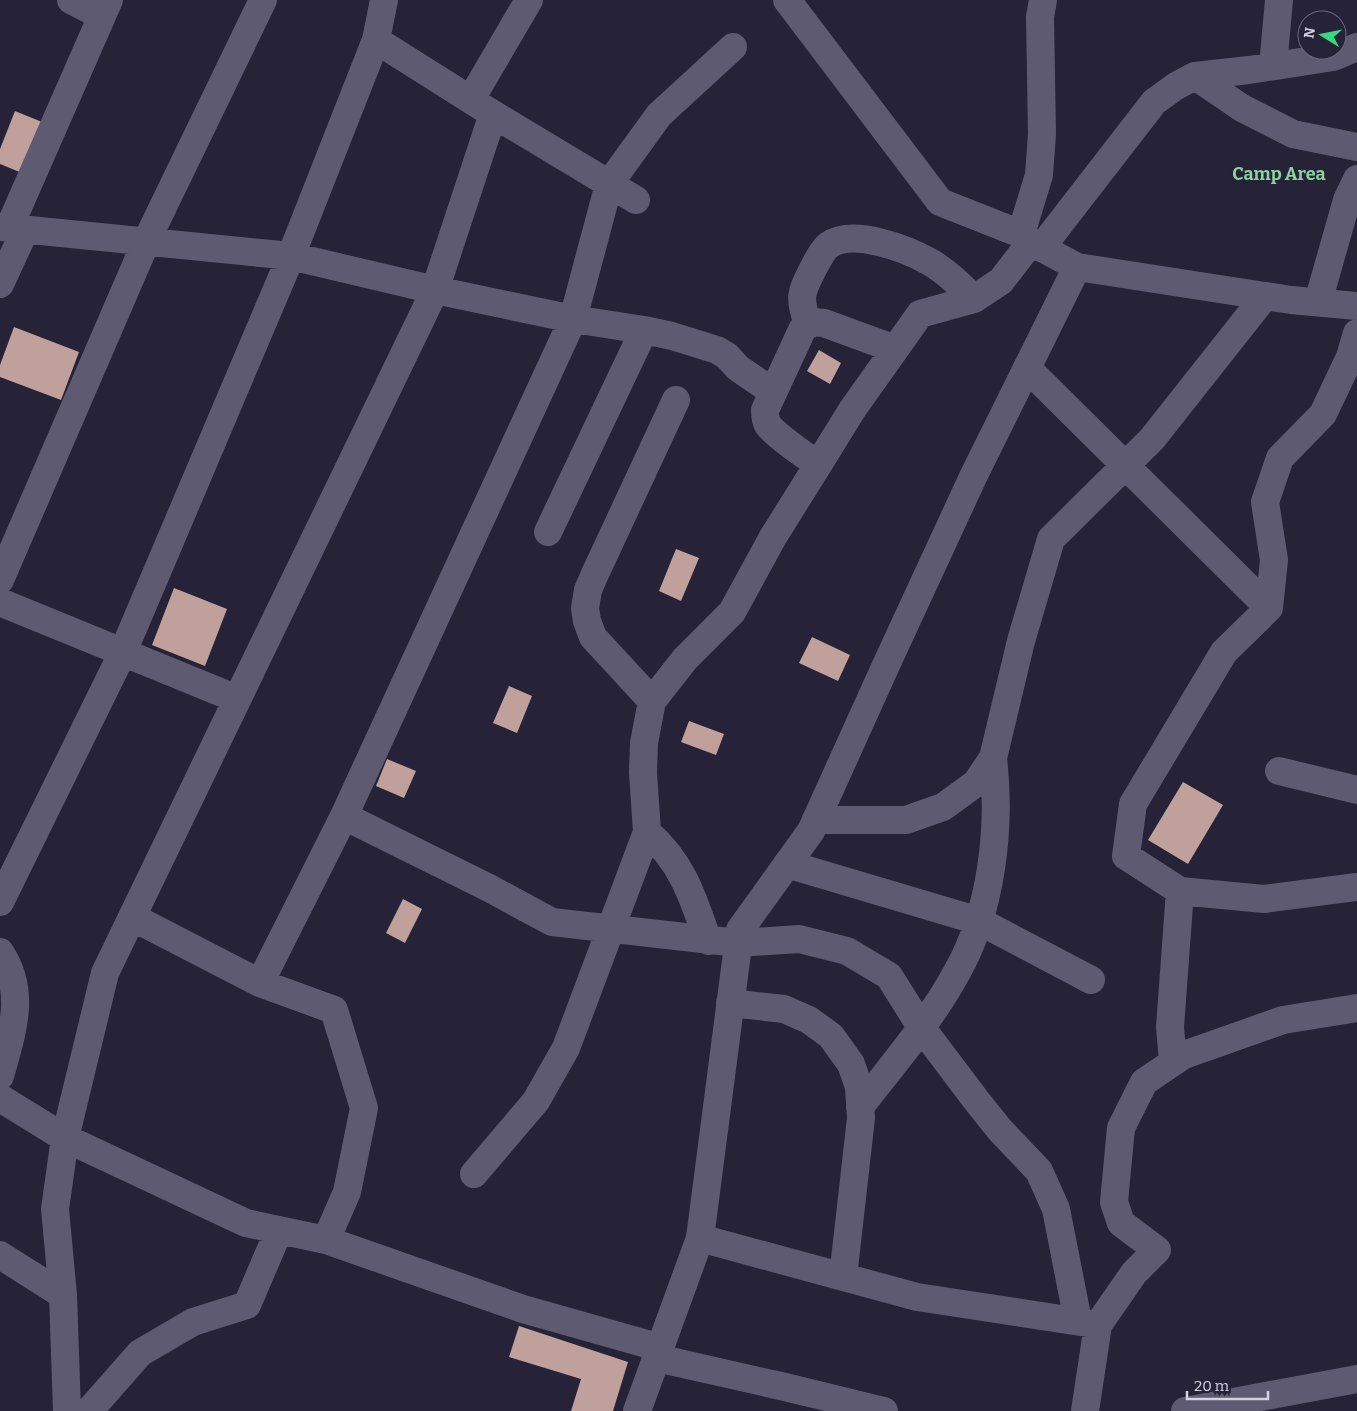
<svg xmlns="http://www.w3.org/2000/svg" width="1357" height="1411" font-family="Bitter,serif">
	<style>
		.building { fill: #c0a09a }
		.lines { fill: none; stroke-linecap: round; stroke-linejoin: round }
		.minor { stroke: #5e5a72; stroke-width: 28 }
		.tertiary { stroke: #5e5a72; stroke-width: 28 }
		.labels { text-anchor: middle; stroke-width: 5; stroke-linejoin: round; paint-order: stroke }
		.neighbourhood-label { font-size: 18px; font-weight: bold; fill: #8ad2a1; stroke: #262237 }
	</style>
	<rect width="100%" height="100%" fill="#262237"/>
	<!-- building -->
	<path class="building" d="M 15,111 L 42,122 L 22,173 L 0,164 L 0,149 Z
		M 14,327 L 79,352 L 61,400 L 0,377 L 0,365 Z
		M 819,350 L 841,363 L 830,384 L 807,371 Z
		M 676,549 L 699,558 L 681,601 L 659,591 Z
		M 174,588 L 227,609 L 205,666 L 152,645 Z
		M 812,637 L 850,655 L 838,681 L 799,663 Z
		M 509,686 L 532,696 L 517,733 L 493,723 Z
		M 689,721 L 724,734 L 716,755 L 681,742 Z
		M 387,759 L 416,771 L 404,798 L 376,786 Z
		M 1183,782 L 1223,805 L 1188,864 L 1148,840 Z
		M 403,899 L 422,909 L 405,943 L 386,933 Z
		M 519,1326 L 628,1362 L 613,1411 L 571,1411 L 581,1379 L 509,1357 Z"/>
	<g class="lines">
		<!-- minor -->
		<path class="minor" d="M 71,0 L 102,16
			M 376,40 L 493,114 L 636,200
			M 1273,66 L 1279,0
			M 1195,76 L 1242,108 L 1293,134 L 1357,147
			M 471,99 L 529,0
			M 0,227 L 291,256 L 435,290 L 573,319 L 644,330 L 672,336 L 717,350 L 727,356 L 738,368 L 773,392
			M 9,228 L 109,0
			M 1021,234 L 1039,175 L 1042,134 L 1040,17 L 1043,0
			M 1041,248 L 1154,102 L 1176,86 L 1195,76 L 1249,70 L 1333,57 L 1357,47
			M 0,284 L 25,230
			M 1318,302 L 1347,200 L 1357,179
			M 808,324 C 798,296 801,293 814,267 C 818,260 822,250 829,245 C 853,228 907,249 930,262 C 947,272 961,286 974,299
			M 1357,333 L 1350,357 L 1323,414 L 1280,458 L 1265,502 L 1274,560 L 1269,608 L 1224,652 L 1133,804 L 1126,856 L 1180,891 L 1264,899 L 1357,887
			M 1027,368 L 1269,608
			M 818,465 C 804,454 778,438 768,425 C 765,420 765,415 765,410 L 803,328 L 814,322 L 824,323 L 895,349
			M 548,532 L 644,330
			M 0,580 L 146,242 L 263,0
			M 0,602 L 237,699
			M 652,701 L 593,637 L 587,621 L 585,608 L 588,590 L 594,576 L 676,400
			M 1279,771 L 1357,790
			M 344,816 L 489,888 L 552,922 L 738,943 L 799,939 L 847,951 L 889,976 L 921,1027 L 976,1100 L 1000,1130 L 1039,1171 L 1056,1209 L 1078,1321
			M 816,820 L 906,820 L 943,807 L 976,783 L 993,758 L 1021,641 L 1051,539 L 1152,439 L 1265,296
			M 647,832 C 683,863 693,898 708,941
			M 787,864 L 979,921 L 1091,980
			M 0,902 L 123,652 L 291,256 L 376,40 L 384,0
			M 132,917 L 260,983 L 334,1010 L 364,1108 L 347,1192 L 326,1240
			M 0,952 C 27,992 12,1033 0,1076
			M 260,983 L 344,816 L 573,319 L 609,184 L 659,115 L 733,47
			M 730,1003 L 784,1009 L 809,1020 L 831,1036 L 851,1064 L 859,1087 L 861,1118 L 843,1277
			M 1173,1062 L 1170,1027 L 1180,891
			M 0,1098 L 65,1138 L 246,1223 L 326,1240 L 523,1309 L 661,1348
			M 860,1107 C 894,1063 931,1020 957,972 C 992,910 1001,827 993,758
			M 474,1174 L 536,1101 L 566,1048 L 647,832 L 643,773 L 644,743 L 652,701 L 685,659 L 732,612 L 773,537 L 818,465 L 852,410 L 920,314 L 974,299 L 1001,281 L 1031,242
			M 700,1238 L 917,1297 L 1094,1324
			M 0,1255 L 63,1295
			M 67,1411 L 63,1295 L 55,1209 L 65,1138 L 105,973 L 435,290 L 493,114
			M 89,1411 L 140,1353 L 193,1322 L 247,1305 L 279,1230
			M 1085,1411 L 1098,1325 L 1134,1273 L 1157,1250 L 1121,1223 L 1114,1202 L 1121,1128 L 1144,1082 L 1184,1055 L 1283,1020 L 1357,1008"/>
		<!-- tertiary -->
		<path class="tertiary" d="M 787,0 L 940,202 L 1021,234 L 1031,242 L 1077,267 L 1291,300 L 1357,306
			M 657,1358 L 785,1387 L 884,1411
			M 637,1411 L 700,1238 L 740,930 L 811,831 L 887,663 L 973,477 L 1077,267
			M 1185,1411 L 1357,1379"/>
	</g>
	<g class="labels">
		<!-- neighbourhood labels -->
		<g class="neighbourhood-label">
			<text x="1279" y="180">Camp Area</text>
		</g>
	</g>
	<!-- north arrow -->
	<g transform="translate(1322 35) rotate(280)"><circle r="24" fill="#262237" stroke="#6c697b"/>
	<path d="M0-4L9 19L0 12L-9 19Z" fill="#36d881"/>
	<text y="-8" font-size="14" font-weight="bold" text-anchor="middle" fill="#d5d3e1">N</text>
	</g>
	<!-- scale -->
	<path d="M1187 1391v8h81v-8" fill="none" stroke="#d5d3e1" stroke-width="2.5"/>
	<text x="1194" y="1391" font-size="15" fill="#d5d3e1" stroke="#262237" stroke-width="4" paint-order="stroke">20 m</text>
</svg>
